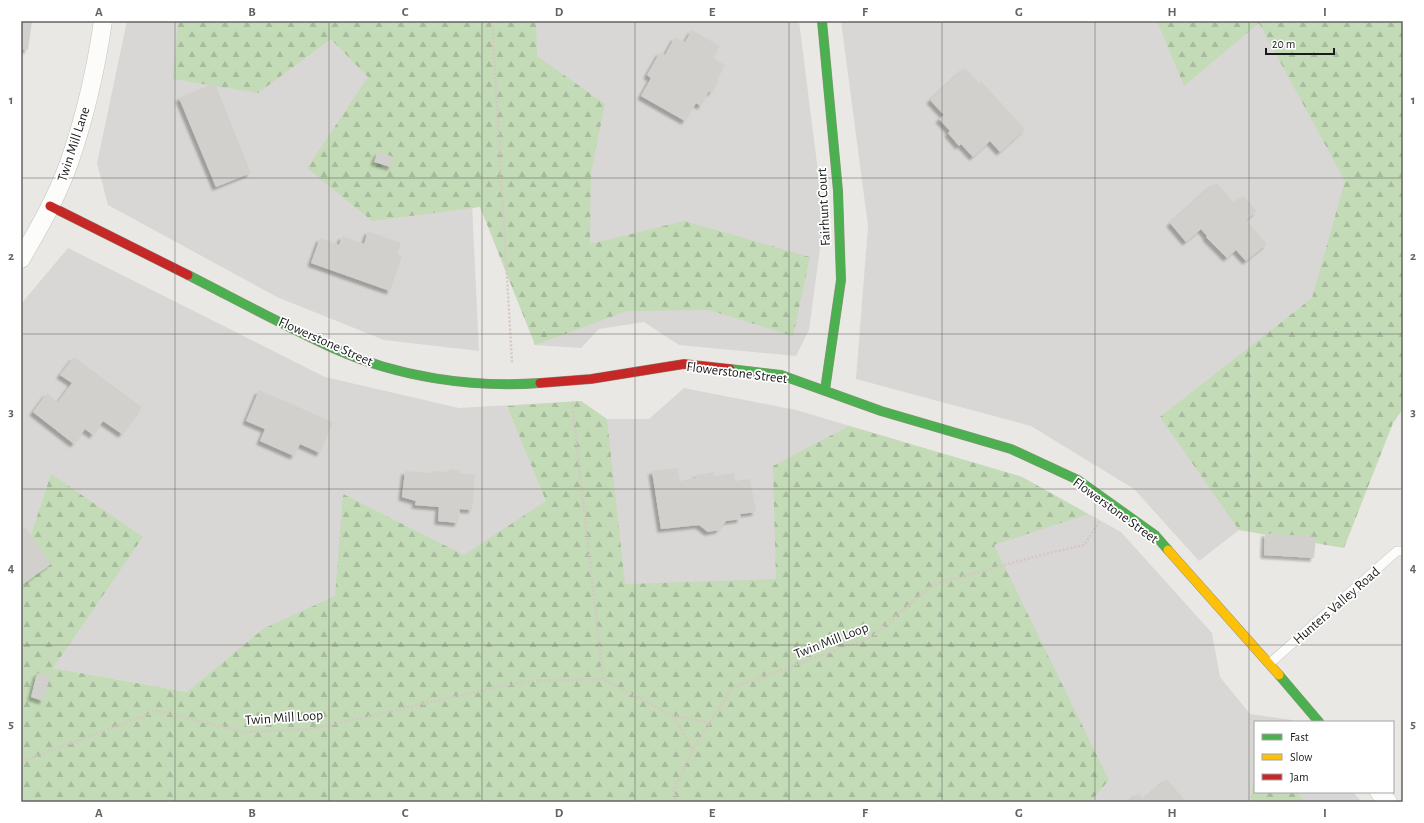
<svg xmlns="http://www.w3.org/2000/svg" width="1424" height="823" font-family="'Alegreya Sans',sans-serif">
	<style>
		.residential { fill: #d9d7d5 }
		.forest { fill: url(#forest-firs) }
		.building { fill: #d2d0cc; filter: url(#shadow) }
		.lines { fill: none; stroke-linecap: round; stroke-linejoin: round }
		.lane-casing { stroke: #c2c2c0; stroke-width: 10 }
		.street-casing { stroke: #c2c2c0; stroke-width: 19 }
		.fast-casing { stroke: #91937c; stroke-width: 10 }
		.slow-casing { stroke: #91937c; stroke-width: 10 }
		.jam-casing { stroke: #91937c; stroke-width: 10 }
		.path { stroke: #d6c7c3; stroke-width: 2.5; stroke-dasharray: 2 2; stroke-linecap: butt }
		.lane { stroke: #fcfcfb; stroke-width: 9 }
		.street { stroke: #fcfcfb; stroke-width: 18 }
		.fast { stroke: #4caf50; stroke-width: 9 }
		.slow { stroke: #ffc107; stroke-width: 9 }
		.jam { stroke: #c62828; stroke-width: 9 }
		.grid { fill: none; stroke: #636361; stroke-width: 1; stroke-opacity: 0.55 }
		.labels { text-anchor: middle; stroke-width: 3.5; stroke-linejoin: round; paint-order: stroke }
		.street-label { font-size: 14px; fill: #1b1b1b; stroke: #fff }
		.neatline { fill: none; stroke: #636361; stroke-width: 1.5 }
		.grid-label { font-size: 13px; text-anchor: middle; font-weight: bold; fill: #636361 }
	</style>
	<defs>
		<pattern id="forest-firs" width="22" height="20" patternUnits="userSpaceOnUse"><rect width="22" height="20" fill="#c3dbb7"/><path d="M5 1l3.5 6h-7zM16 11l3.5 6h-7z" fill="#a7bb9d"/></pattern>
		<filter id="shadow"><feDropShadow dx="-3.5" dy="3.5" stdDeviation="1" flood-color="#0004"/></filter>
	</defs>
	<rect width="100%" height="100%" fill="#eae8e4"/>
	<!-- residential -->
	<path class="residential" d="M 127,21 L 431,21 L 470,161 L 479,351 L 384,340 L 277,297 L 108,205 L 97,163 Z
		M 521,21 L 799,21 L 824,219 L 809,330 L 796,356 L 679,345 L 644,322 L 599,329 L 581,348 L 535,345 Z
		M 841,21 L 1360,21 L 1403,249 L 1239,530 L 1199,561 L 1134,489 L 1031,426 L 856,379 L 868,226 Z
		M 68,248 L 325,377 L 459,408 L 581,401 L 607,419 L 649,419 L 684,388 L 796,410 L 1022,477 L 1121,532 L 1212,633 L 1220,677 L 1250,714 L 1292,720 L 1293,722 L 1255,722 L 1255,769 L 1250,802 L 1004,802 L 187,692 L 53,668 L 21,681 L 21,304 Z
		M 1297,792 L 1353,792 L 1362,802 L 1306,802 Z"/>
	<!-- forest -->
	<path class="forest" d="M 178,21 L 536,21 L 537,56 L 605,104 L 591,173 L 590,244 L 684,221 L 810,257 L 793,336 L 709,310 L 627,311 L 535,345 L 480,207 L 372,221 L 307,168 L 368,77 L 331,39 L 258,93 L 173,79 Z
		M 1157,21 L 1403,21 L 1403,409 L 1393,423 L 1344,548 L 1239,530 L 1160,417 L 1312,298 L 1345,181 L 1259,23 L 1184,86 Z
		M 581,401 L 607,419 L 625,584 L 776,579 L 773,466 L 849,426 L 1022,477 L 1088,514 L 994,545 L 1109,780 L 1090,802 L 21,802 L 21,566 L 51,474 L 143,537 L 53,668 L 187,692 L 263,629 L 335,596 L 343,494 L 464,555 L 546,501 L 507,406 Z
		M 1255,769 L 1255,792 L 1297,792 L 1306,802 L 1250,802 Z"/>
	<!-- building -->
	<path class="building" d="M 21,21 L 32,21 L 28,50 L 21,49 Z
		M 692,30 L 720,46 L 713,58 L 725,65 L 717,79 L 719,80 L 711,93 L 709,91 L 701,106 L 696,103 L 685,121 L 641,96 L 651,78 L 647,75 L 660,52 L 665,55 L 675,37 L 685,42 Z
		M 965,68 L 979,83 L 981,81 L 1025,129 L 1000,152 L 990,141 L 973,157 L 961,144 L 959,146 L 948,133 L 950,131 L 939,119 L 944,115 L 930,100 Z
		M 215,83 L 251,173 L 216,187 L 179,98 Z
		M 378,152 L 394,157 L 391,167 L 374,162 Z
		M 1217,183 L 1234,203 L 1243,196 L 1257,211 L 1246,220 L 1267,244 L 1246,261 L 1236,250 L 1227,258 L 1206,237 L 1207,236 L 1201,229 L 1186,242 L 1170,223 L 1214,184 L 1215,185 Z
		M 368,231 L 401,243 L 397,254 L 402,256 L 390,291 L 311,263 L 320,238 L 339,245 L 342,236 L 364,244 Z
		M 74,357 L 142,407 L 122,434 L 103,421 L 93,435 L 85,429 L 74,444 L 33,412 L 47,393 L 58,402 L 72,383 L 60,375 Z
		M 259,390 L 333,422 L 320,453 L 300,444 L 294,456 L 260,441 L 265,429 L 246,421 Z
		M 678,468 L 680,481 L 696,478 L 696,475 L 714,472 L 714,476 L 734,473 L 735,481 L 750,479 L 756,512 L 740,514 L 741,519 L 726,521 L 719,530 L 708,532 L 699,525 L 661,529 L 652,471 Z
		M 450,469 L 460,470 L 459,473 L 475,475 L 472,510 L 460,509 L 458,523 L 438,521 L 439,507 L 415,505 L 416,501 L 402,497 L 405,471 L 431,473 L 431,471 L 449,472 Z
		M 26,528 L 51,564 L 21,586 L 21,531 Z
		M 1265,533 L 1316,537 L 1314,558 L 1264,555 Z
		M 37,673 L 50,677 L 43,701 L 31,697 Z
		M 1167,779 L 1184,799 L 1180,802 L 1128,802 L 1138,793 L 1144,799 Z"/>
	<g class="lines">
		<!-- lane casing -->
		<g class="lane-casing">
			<path id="lane" d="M 1270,663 L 1397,551 L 1403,551"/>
		</g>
		<!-- street casing -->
		<g class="street-casing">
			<path id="street" d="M 21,259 C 39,228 57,197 69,163 C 85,117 96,69 103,21
				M 1379,792 L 1388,802"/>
		</g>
		<!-- fast casing -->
		<g class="fast-casing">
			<path id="fast" d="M 822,21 L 838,191 L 841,280 L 825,390
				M 188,275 C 237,300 285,326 335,349 C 398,377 471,388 540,383
				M 730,369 L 781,375 L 881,411 L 1011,449 L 1078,480 L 1155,535 L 1168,550
				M 1279,675 L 1319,722"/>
		</g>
		<!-- slow casing -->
		<g class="slow-casing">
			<path id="slow" d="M 1168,550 L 1279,675"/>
		</g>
		<!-- jam casing -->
		<g class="jam-casing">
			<path id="jam" d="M 50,206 L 188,275
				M 540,383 L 591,379 L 684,364 L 730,369"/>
		</g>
		<!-- path -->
		<path class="path" d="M 492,21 L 512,362
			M 572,403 L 603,679 L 673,716 L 710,723
			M 673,716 L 693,749 L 674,790 L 676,802
			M 693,749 L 732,688 L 872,637 L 932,585 L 1041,555 L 1084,545 L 1099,522
			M 21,762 L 157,711 L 245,732 L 312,729 L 525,681 L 603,679"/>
		<!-- lane -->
		<use href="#lane" class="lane"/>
		<!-- street -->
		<use href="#street" class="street"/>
		<!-- fast -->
		<use href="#fast" class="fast"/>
		<!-- slow -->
		<use href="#slow" class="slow"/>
		<!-- jam -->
		<use href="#jam" class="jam"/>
	</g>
	<!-- grid -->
	<path class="grid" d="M 175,21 L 175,802M 329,21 L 329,802M 482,21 L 482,802M 635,21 L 635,802M 789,21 L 789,802M 942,21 L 942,802M 1095,21 L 1095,802M 1249,21 L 1249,802M 21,178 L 1403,178M 21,334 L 1403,334M 21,489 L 1403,489M 21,645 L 1403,645"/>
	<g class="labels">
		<!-- street labels -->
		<g class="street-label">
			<text transform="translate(73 144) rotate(-72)" y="5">Twin Mill Lane</text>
			<text transform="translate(823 207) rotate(-93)" y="5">Fairhunt Court</text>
			<text transform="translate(326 341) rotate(24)" y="5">Flowerstone Street</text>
			<text transform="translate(737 372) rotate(7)" y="5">Flowerstone Street</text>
			<text transform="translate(1116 510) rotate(36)" y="5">Flowerstone Street</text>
			<text transform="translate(1336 605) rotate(-41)" y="5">Hunters Valley Road</text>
			<text transform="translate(831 640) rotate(-21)" y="5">Twin Mill Loop</text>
			<text transform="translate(284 717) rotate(-4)" y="5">Twin Mill Loop</text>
		</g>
	</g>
	<!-- border -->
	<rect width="1424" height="823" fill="none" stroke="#ffffff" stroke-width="44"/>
	<!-- legend -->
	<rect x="1254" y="721" width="140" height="72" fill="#ffffff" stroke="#a4a4a4"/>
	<rect x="1262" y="734" width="20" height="6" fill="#4caf50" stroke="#a4a4a4"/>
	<text x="1290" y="741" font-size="12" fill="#1b1b1b">Fast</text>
	<rect x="1262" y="754" width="20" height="6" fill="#ffc107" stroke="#a4a4a4"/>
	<text x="1290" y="761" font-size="12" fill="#1b1b1b">Slow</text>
	<rect x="1262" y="774" width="20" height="6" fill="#c62828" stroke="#a4a4a4"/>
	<text x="1290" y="781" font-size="12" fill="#1b1b1b">Jam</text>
	<!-- scale -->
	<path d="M1266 48v6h68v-6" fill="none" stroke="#1b1b1b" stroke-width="2"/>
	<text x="1272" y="48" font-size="12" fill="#1b1b1b" stroke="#ffffff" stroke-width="3" paint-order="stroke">20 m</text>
	<rect x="22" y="22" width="1380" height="779" class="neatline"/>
	<g class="grid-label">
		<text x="99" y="16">A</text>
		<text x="252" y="16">B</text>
		<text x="405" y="16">C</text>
		<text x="559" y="16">D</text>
		<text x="712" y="16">E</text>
		<text x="865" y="16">F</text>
		<text x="1019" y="16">G</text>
		<text x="1172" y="16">H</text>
		<text x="1325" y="16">I</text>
		<text x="11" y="104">1</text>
		<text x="1413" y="104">1</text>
		<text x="11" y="260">2</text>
		<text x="1413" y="260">2</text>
		<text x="11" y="416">3</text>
		<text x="1413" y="416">3</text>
		<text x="11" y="572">4</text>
		<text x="1413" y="572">4</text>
		<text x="11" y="728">5</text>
		<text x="1413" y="728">5</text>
		<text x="99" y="817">A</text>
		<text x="252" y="817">B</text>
		<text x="405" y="817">C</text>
		<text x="559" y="817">D</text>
		<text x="712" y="817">E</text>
		<text x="865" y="817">F</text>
		<text x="1019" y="817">G</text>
		<text x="1172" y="817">H</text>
		<text x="1325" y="817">I</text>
	</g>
</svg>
